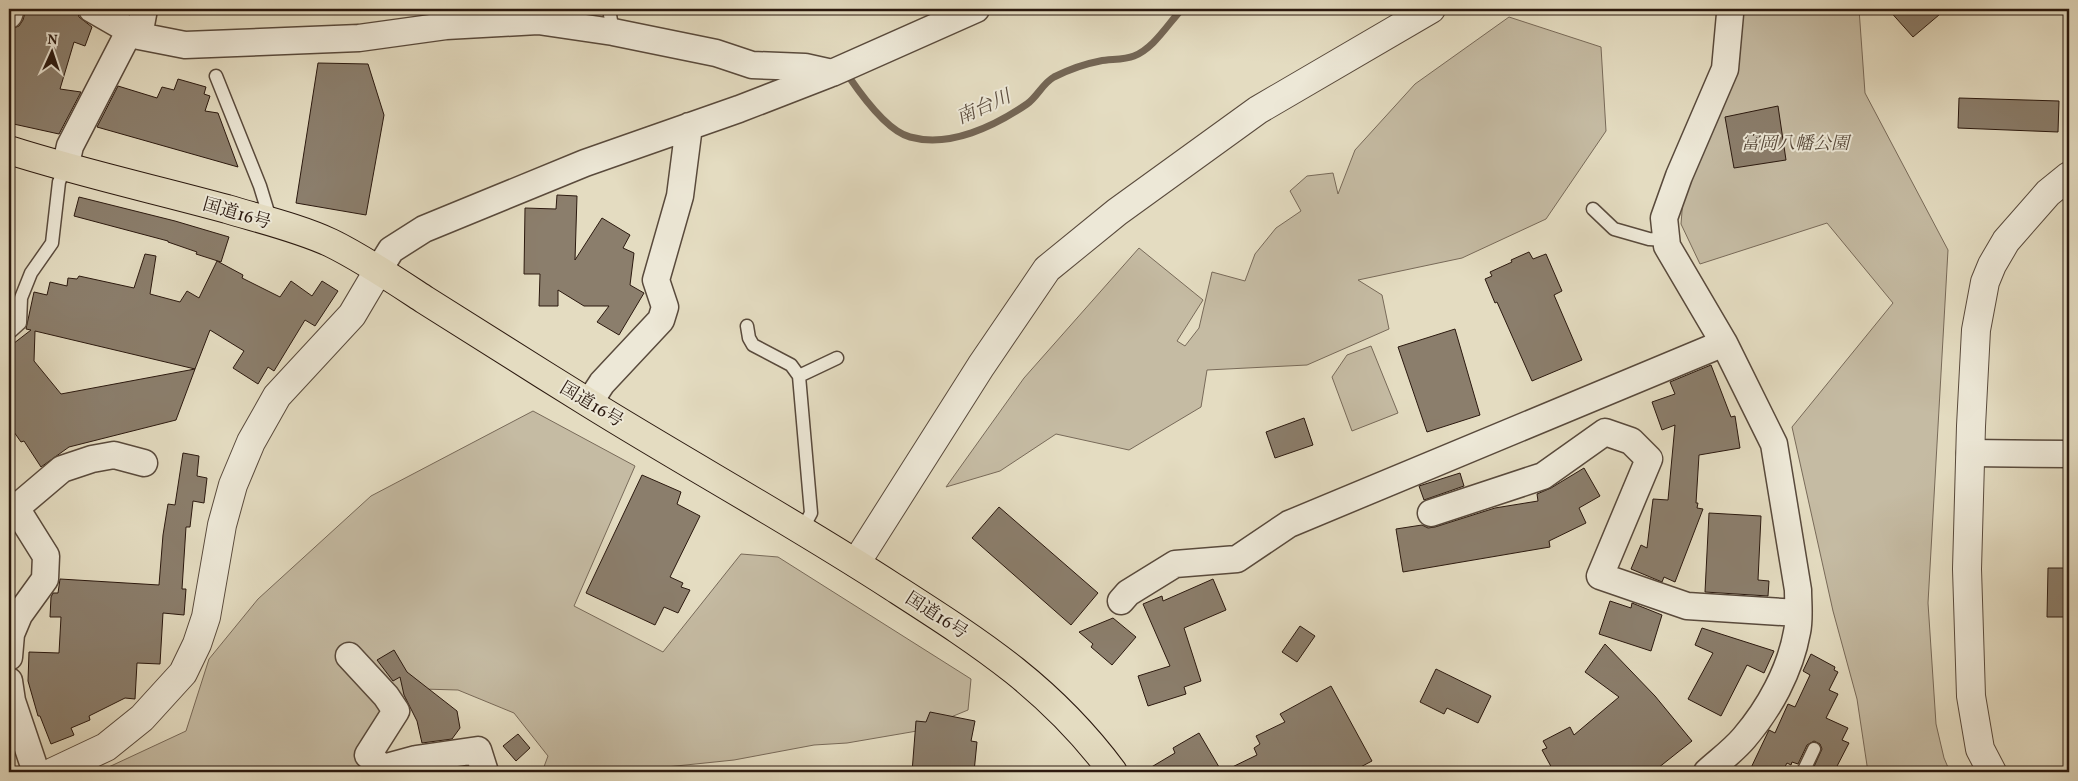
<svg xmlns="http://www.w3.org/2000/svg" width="2078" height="781" font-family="Vollkorn,'Noto Serif JP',serif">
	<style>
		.green { fill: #c5bba3; stroke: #786a59 }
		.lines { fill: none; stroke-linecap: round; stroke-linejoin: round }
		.stream { stroke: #746655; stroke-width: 7 }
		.building { fill: #8b7e6c; stroke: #2b190f }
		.service-casing { stroke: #594a3c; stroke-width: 15 }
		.minor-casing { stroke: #594a3c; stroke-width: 29 }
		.tertiary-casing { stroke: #594a3c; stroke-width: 30 }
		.trunk-casing { stroke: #2b190f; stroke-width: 30 }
		.service { stroke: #ede8d7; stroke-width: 12 }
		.minor { stroke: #ede8d7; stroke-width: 26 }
		.tertiary { stroke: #ede8d7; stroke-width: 28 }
		.trunk { stroke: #e4dcc1; stroke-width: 28 }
		.labels { text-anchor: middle; stroke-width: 4; stroke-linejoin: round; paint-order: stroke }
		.park-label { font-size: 18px; font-style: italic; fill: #594a3b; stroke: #ede8d7 }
		.street-label { font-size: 18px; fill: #2b190f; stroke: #ede8d7 }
		.water-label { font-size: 19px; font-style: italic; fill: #5c4d3e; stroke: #ede8d7 }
	</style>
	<rect width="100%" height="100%" fill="#e4dcc1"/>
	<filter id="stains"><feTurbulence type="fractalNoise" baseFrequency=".004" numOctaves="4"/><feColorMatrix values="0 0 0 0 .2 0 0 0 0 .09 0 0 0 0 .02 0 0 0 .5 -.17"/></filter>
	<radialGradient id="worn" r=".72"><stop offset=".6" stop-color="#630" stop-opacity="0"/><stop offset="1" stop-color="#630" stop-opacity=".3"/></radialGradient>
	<!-- green -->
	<path class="green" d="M 1741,9 L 1859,9 L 1865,93 L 1948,250 L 1928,603 L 1936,724 L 1944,758 L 1950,772 L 1868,772 L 1857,699 L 1833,611 L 1792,427 L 1893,303 L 1827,223 L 1700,264 L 1681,224 L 1684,186 Z
		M 1509,17 L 1601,47 L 1606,131 L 1546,219 L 1462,258 L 1358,280 L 1382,295 L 1389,329 L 1307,365 L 1207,370 L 1201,407 L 1129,450 L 1056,434 L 1000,471 L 946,487 L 1024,378 L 1139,248 L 1203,300 L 1177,341 L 1185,346 L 1199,328 L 1212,272 L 1245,281 L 1255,254 L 1276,228 L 1301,211 L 1290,191 L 1307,176 L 1333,173 L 1338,194 L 1355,150 L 1415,84 Z
		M 1371,346 L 1398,413 L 1352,431 L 1332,377 L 1347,355 Z
		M 533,411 L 635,466 L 574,606 L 663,652 L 741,554 L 778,557 L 971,679 L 968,710 L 917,731 L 847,743 L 814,745 L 734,760 L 618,772 L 542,772 L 548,756 L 514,713 L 458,690 L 422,689 L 376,720 L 373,772 L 98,772 L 186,731 L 209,659 L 258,599 L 371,496 Z"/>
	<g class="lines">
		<!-- stream -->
		<path class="stream" d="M 849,77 C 862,96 887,131 910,137 C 950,148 995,126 1027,104 C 1037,97 1043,83 1054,77 C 1068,70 1084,64 1100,61 C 1110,59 1124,60 1134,56 C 1154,48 1167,25 1182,9"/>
	</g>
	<!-- building -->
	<path class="building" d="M 26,9 L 77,9 L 79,17 L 92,27 L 85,46 L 74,42 L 60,89 L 81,92 L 59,134 L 9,123 L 9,30 L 19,26 L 23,20 Z
		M 1888,9 L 1946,9 L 1913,37 Z
		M 318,63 L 368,64 L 384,115 L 366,215 L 296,203 Z
		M 178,79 L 206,87 L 204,94 L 210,96 L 205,111 L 218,113 L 238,167 L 97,127 L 118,86 L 157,98 L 162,87 L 174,90 Z
		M 1959,98 L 2059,101 L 2058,132 L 1958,128 Z
		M 1778,106 L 1786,160 L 1734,168 L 1725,117 Z
		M 557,195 L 577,196 L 575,260 L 602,218 L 630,235 L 623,248 L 634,253 L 630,285 L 644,293 L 619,335 L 597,322 L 609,306 L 584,306 L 558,290 L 558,306 L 539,306 L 540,274 L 524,274 L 525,208 L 556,209 Z
		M 79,197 L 175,221 L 229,237 L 221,262 L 196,254 L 197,252 L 168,242 L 168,241 L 74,216 Z
		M 1529,252 L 1533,259 L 1546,254 L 1562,291 L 1554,295 L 1582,360 L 1532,381 L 1497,302 L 1495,303 L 1485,279 L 1492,276 L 1490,272 L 1512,262 L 1511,260 Z
		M 145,254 L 156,256 L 150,294 L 180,302 L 187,291 L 199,298 L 217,261 L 243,275 L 242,278 L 280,297 L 291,281 L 312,296 L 322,281 L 338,291 L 315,326 L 305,320 L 274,371 L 268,367 L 258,384 L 233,368 L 244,351 L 210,330 L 195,369 L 35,331 L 34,361 L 61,394 L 195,369 L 176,420 L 69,447 L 41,467 L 24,441 L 21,442 L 9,425 L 9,347 L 31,330 L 26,329 L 34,292 L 47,295 L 50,282 L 67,286 L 68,278 L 77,279 L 79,276 L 134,288 Z
		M 1455,329 L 1480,415 L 1427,432 L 1398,347 Z
		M 1711,365 L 1731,417 L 1735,416 L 1740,448 L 1699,455 L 1696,503 L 1698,503 L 1697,508 L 1703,509 L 1675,582 L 1664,577 L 1662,582 L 1631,569 L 1641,545 L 1647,548 L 1653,499 L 1668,500 L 1675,425 L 1662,430 L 1652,402 L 1675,394 L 1670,382 Z
		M 1304,418 L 1313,445 L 1275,458 L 1266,432 Z
		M 183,453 L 199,456 L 197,476 L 207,478 L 204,503 L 193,501 L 190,527 L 186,527 L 182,589 L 186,589 L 184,615 L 163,613 L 160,664 L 137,663 L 135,699 L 125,698 L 89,716 L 90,720 L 71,728 L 74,735 L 51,744 L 40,716 L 38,716 L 28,681 L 29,652 L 59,653 L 61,617 L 50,617 L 51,597 L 53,593 L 58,593 L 60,579 L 159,585 L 163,535 L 168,504 L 175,505 Z
		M 1584,468 L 1600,496 L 1579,508 L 1586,523 L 1549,541 L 1550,547 L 1403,572 L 1396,529 L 1422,525 L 1428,528 L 1435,527 L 1495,508 L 1538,501 L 1537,494 L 1551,488 Z
		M 1460,473 L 1464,486 L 1424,500 L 1419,486 Z
		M 642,475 L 681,492 L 677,504 L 700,516 L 670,577 L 683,583 L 681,587 L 690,590 L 678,613 L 664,607 L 655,625 L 586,593 Z
		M 999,507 L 1098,593 L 1071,625 L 972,538 Z
		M 1709,513 L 1761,516 L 1758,580 L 1769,581 L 1768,596 L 1705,592 Z
		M 2048,568 L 2069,568 L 2069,617 L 2047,617 Z
		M 1213,579 L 1226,610 L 1184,628 L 1201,681 L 1184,687 L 1186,694 L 1148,706 L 1138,676 L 1170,666 L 1143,604 L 1162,596 L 1163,601 Z
		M 1610,601 L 1631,608 L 1632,603 L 1662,615 L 1651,651 L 1599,634 Z
		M 1113,618 L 1136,637 L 1112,665 L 1091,647 L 1093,644 L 1079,632 Z
		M 1300,626 L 1315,636 L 1297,662 L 1282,652 Z
		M 1702,628 L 1774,651 L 1764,673 L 1747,665 L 1721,716 L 1688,699 L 1713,653 L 1695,645 Z
		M 1605,644 L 1655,696 L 1692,741 L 1653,772 L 1554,772 L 1542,750 L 1547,748 L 1543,741 L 1570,727 L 1574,735 L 1619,697 L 1585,672 Z
		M 394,650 L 407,672 L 457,711 L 460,728 L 452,739 L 422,743 L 417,721 L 404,695 L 400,677 L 393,681 L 377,660 Z
		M 1811,654 L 1835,667 L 1834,670 L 1838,672 L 1829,690 L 1838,694 L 1826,718 L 1848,728 L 1842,740 L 1849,743 L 1834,772 L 1812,771 L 1822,749 L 1820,744 L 1814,741 L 1807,745 L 1798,764 L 1792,762 L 1791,765 L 1787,763 L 1782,772 L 1749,772 L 1769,730 L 1775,733 L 1788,704 L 1795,707 L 1810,675 L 1803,671 Z
		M 1436,669 L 1491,696 L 1478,723 L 1447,708 L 1444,714 L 1420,702 Z
		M 1331,686 L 1372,761 L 1351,772 L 1143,772 L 1175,753 L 1173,748 L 1199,733 L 1222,772 L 1257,755 L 1254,748 L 1260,744 L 1256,736 L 1285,722 L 1280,714 Z
		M 930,712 L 975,721 L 971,741 L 977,742 L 974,772 L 912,772 L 916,721 L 926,722 Z
		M 518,734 L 530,748 L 516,761 L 503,746 Z"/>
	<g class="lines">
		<!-- service casing -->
		<g class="service-casing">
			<path id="service" d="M 609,9 L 613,32
				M 216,76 L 260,186 L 271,222
				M 1593,209 L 1614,229 L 1649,239 L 1666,240
				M 747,326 L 749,338 L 753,345 L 791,365 L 799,376
				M 9,333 L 20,323 L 21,298 L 31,273 L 52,243 L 59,182 L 65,168
				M 802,530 L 811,513 L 799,376 L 837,358
				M 1803,772 L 1814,749"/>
		</g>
		<!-- minor casing -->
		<g class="minor-casing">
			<path id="minor" d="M 92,9 L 139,36 L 185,45 L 359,38 L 446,26 L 538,21 L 613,32 L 716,53 L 752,65 L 805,67 L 832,73
				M 9,15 L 11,9
				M 139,36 L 144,9
				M 65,168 L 70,146 L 130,30
				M 378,271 L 391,250 L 424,229 L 585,163 L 739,109 L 832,73 L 976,9
				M 589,403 L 602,383 L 661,320 L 665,307 L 656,280 L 680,196 L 689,126
				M 1970,453 L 2069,454
				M 9,511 L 16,508 L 62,469 L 92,459 L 114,455 L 144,463
				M 1431,513 L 1543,476 L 1605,432 L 1631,441 L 1649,459 L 1600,576 L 1687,606 L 1798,613
				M 1121,601 L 1128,593 L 1175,564 L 1237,559 L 1289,524 L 1724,343
				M 349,656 L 386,696 L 396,711 L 368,755 L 383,768 L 416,759 L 478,750 L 485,772
				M 9,657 L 11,634 L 19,615 L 45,579 L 46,556 L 16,508
				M 9,681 L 12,701 L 36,772
				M 1707,772 C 1719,761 1733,751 1744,738 C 1769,709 1790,671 1797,632 C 1800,619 1798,603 1798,590 L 1774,444 L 1724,343 L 1667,246 L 1664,218 L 1679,176 L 1725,69 L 1730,14 L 1729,9"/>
		</g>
		<!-- tertiary casing -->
		<g class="tertiary-casing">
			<path id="tertiary" d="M 856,563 L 981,366 L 1047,269 L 1117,212 L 1258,110 L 1431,9
				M 53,772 L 106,747 L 142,718 L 183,673 L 197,644 L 206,617 L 222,525 L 233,485 L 251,442 L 277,396 L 352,315 L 378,271
				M 1992,772 L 1980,749 L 1971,696 L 1967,569 L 1971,426 L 1976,330 L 1985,282 L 1992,265 L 2006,241 L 2048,193 L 2069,176"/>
		</g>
		<!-- trunk casing -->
		<g class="trunk-casing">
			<path id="trunk" d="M 9,150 C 81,173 154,189 227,209 C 260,219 299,228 331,243 C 362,258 396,281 425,300 C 479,334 534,369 589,403 C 689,465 793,522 893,587 C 980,643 1050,687 1113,772"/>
		</g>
		<!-- service -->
		<use href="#service" class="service"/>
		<!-- minor -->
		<use href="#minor" class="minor"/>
		<!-- tertiary -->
		<use href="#tertiary" class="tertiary"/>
		<!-- trunk -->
		<use href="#trunk" class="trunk"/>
	</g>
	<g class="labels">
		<!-- park labels -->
		<g class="park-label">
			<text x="1795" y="149">富岡八幡公園</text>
		</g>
		<!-- street labels -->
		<g class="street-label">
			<text transform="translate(237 213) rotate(16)" y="6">国道16号</text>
			<text transform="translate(592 404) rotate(31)" y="6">国道16号</text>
			<text transform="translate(937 615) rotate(33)" y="6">国道16号</text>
		</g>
		<!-- water labels -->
		<g class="water-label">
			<text transform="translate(983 106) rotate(-24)" y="7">南台川</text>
		</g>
	</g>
	<!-- margin -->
	<rect width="2078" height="781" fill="none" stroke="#e4dcc1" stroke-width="30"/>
	<rect x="10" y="10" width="2058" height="761" fill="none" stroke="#2b190f" stroke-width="2.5"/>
	<rect x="15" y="15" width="2048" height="751" fill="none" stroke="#2b190f"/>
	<!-- north arrow -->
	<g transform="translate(52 52) rotate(3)" stroke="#ede8d7" stroke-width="4" paint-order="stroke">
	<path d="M0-4L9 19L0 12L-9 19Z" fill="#2b190f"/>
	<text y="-8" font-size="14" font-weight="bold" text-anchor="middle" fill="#2b190f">N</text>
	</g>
	<rect width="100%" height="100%" filter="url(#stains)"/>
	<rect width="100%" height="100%" fill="url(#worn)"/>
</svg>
